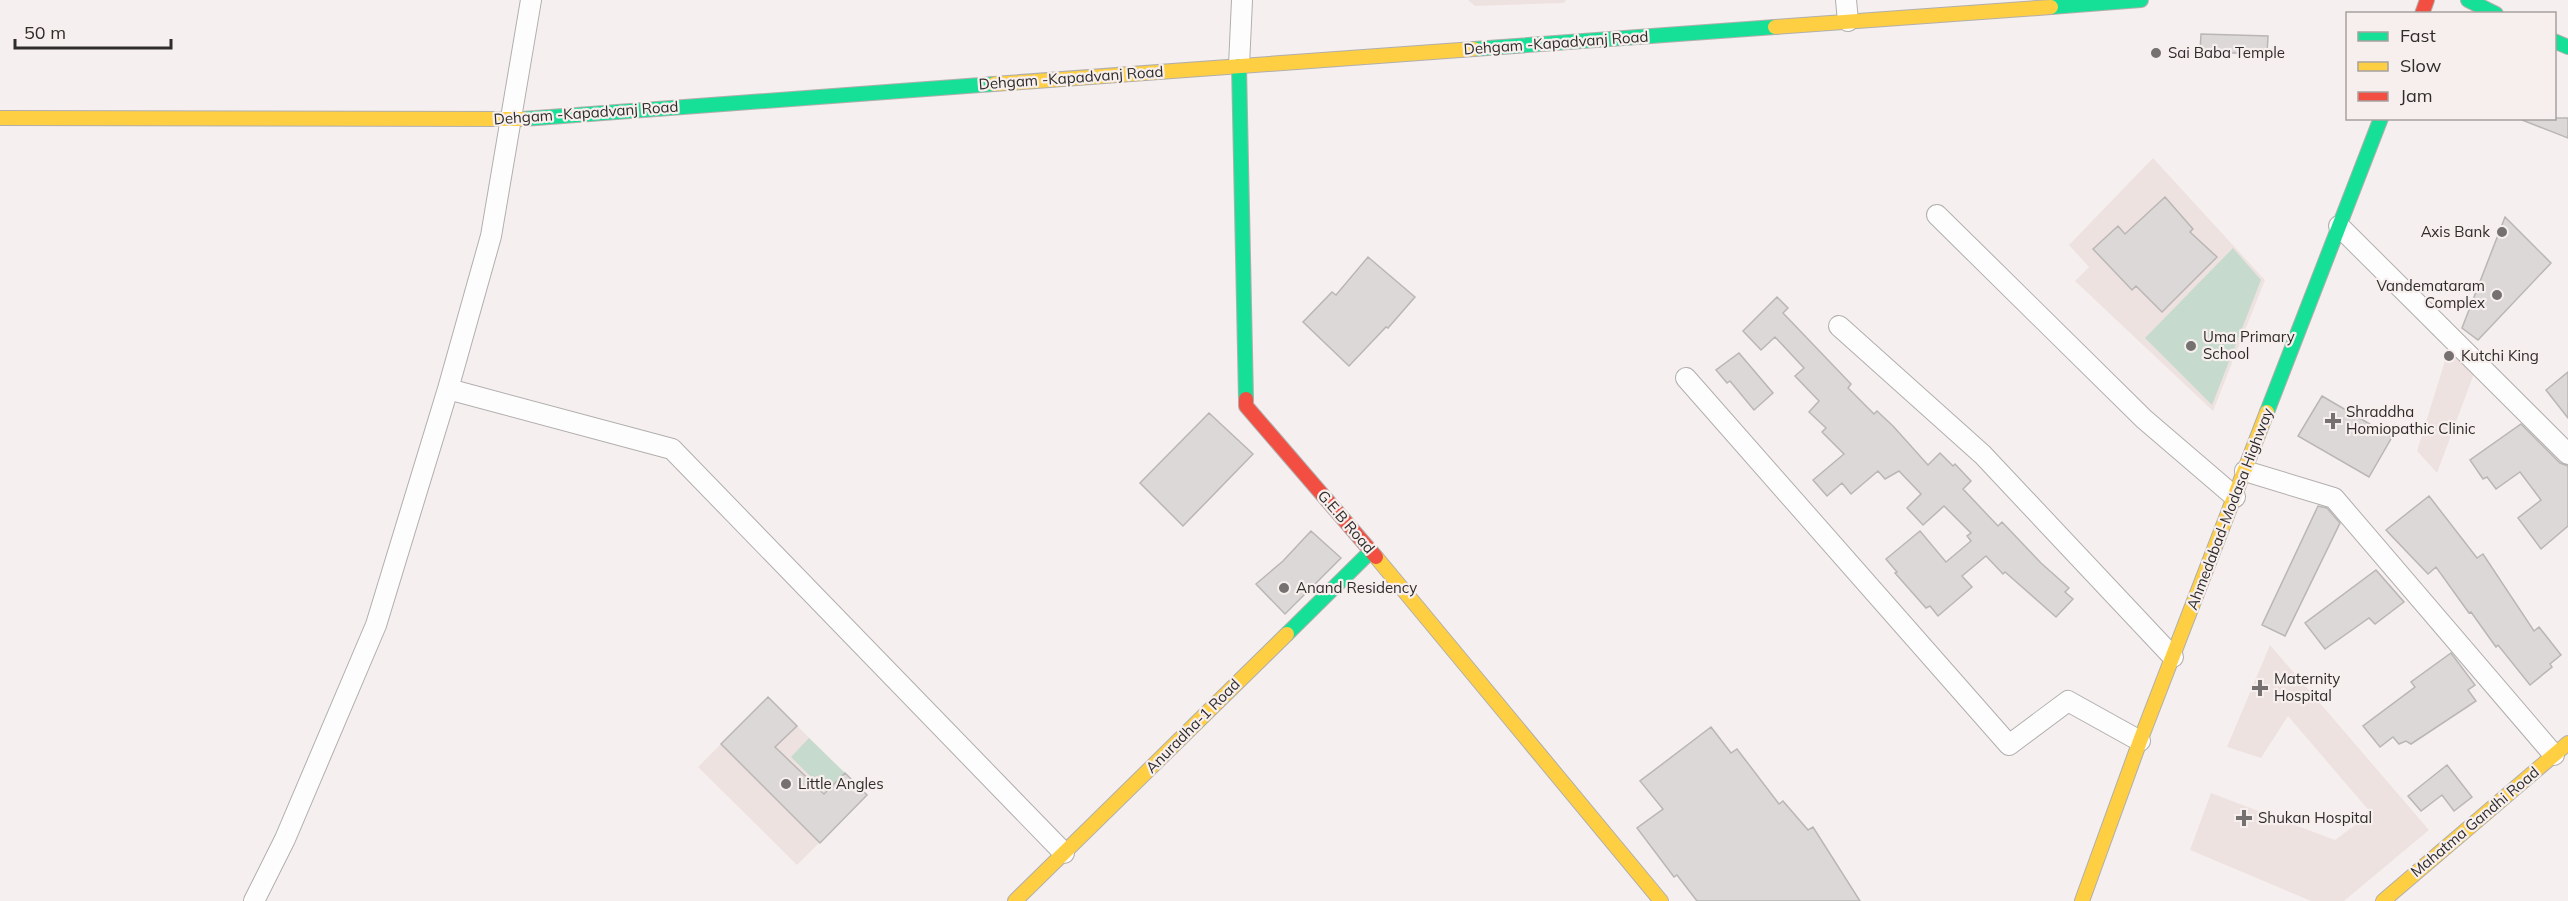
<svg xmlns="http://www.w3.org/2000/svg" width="2568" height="901" font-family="Mulish,sans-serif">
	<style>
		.built { fill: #eee2e0 }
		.green { fill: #c7dace }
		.building { fill: #dbd8d7; stroke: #b9b6b5; stroke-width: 1.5 }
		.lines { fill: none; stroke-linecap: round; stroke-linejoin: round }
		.street-casing { stroke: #b1aead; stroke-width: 22 }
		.fast-casing { stroke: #b1aead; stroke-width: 16 }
		.slow-casing { stroke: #b1aead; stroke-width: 16 }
		.jam-casing { stroke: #b1aead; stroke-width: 16 }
		.street { stroke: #fefdfd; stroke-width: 20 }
		.fast { stroke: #16e098; stroke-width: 14 }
		.slow { stroke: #ffcf43; stroke-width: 14 }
		.jam { stroke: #f24e42; stroke-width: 14 }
		.poi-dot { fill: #747170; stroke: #f7efed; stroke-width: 2 }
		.labels { text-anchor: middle; stroke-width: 4.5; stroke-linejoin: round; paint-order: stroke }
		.street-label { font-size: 15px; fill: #2f2d2c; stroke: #f7efed }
		.poi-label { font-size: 15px; fill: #2f2d2c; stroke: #f7efed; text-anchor: start }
	</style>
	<rect width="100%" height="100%" fill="#f5f0ef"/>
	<!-- built -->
	<path class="built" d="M 1468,0 L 1566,0 L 1564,3 L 1475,6 Z
		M 2153,158 L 2265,280 L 2213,411 L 2075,281 L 2089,267 L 2069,245 Z
		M 2452,338 L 2475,371 L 2437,473 L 2417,451 Z
		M 2270,645 L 2429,830 L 2344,901 L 2311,901 L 2190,850 L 2211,793 L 2335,840 L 2371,813 L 2288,716 L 2261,758 L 2227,747 Z
		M 768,697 L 867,795 L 797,865 L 698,767 Z"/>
	<!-- green -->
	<path class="green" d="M 2233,248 L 2261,280 L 2212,405 L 2145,338 Z
		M 809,738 L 845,773 L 826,792 L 791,757 Z"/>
	<!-- building -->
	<path class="building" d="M 2201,34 L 2268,36 L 2267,54 L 2200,52 Z
		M 2522,118 L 2568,118 L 2568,138 L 2522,120 Z
		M 2165,197 L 2193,229 L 2190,232 L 2217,257 L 2162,312 L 2136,286 L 2132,290 L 2093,249 L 2118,226 L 2125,234 Z
		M 2505,217 L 2551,263 L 2478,340 L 2462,328 Z
		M 1368,257 L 1415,297 L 1388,328 L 1386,327 L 1349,366 L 1303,322 L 1332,292 L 1336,295 Z
		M 1777,297 L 1788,308 L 1783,313 L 1851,384 L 1848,388 L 1874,414 L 1877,411 L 1893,426 L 1928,465 L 1940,453 L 1953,466 L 1955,464 L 1971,481 L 1963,489 L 1998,526 L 2002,522 L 2041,563 L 2069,588 L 2065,592 L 2073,599 L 2056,617 L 2005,572 L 2003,574 L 1986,556 L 1962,576 L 1972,587 L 1938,616 L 1930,606 L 1926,608 L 1895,573 L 1897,572 L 1886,559 L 1920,531 L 1946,562 L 1971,541 L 1967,536 L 1971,533 L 1944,506 L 1923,525 L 1907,508 L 1921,494 L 1899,471 L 1885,479 L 1878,471 L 1851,494 L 1842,483 L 1827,496 L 1813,480 L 1844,454 L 1822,432 L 1826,428 L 1809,412 L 1819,401 L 1795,376 L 1804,368 L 1775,337 L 1761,350 L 1743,331 Z
		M 1739,353 L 1773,393 L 1754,410 L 1730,381 L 1727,383 L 1716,370 Z
		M 2568,372 L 2568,418 L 2546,390 Z
		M 2322,396 L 2392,437 L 2369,477 L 2298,436 Z
		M 1209,413 L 1253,454 L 1183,526 L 1140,483 Z
		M 2521,424 L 2560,463 L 2568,466 L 2568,526 L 2541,549 L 2518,518 L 2541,500 L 2520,472 L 2496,489 L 2487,477 L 2483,479 L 2470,460 Z
		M 2429,496 L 2477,558 L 2483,554 L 2534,631 L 2539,627 L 2561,655 L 2550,664 L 2552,667 L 2530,685 L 2498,645 L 2496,647 L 2471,612 L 2469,613 L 2436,567 L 2428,574 L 2386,530 Z
		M 2318,506 L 2327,508 L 2340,523 L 2285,636 L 2262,625 Z
		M 1311,531 L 1341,558 L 1285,614 L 1256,584 L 1283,561 Z
		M 2376,570 L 2404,602 L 2375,624 L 2369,618 L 2325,649 L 2305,623 Z
		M 2451,653 L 2475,685 L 2468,690 L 2476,701 L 2411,744 L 2406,741 L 2399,744 L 2393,737 L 2380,747 L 2363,726 L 2415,687 L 2411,682 Z
		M 768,697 L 797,726 L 775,747 L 824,794 L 845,773 L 867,795 L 820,843 L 721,744 Z
		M 1711,727 L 1731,753 L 1737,749 L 1779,804 L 1783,801 L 1808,830 L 1813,827 L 1860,901 L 1697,901 L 1677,875 L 1674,877 L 1637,828 L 1663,809 L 1640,781 Z
		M 2447,765 L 2472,797 L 2454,811 L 2442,795 L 2421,811 L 2408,796 Z"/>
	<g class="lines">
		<!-- street casing -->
		<g class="street-casing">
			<path id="street" d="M 531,0 L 491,236 L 448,389 L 672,449 L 1064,853
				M 1846,0 L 1848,21
				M 1239,66 L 1242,0
				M 1937,215 L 2144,419 L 2235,497
				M 2339,226 L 2568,454
				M 1839,326 L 1983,455 L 2173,657
				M 1686,378 L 2009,745 L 2068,701 L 2140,741
				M 2245,471 L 2334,498 L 2554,755
				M 254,901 L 285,839 L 376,625 L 448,389"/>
		</g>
		<!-- fast casing -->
		<g class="fast-casing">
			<path id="fast" d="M 2468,0 L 2496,14
				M 2051,7 L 2141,0
				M 2554,41 L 2568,47
				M 1474,49 L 1775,27
				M 1239,66 L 1246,399
				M 523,119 L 994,84
				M 2267,412 L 2381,118
				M 1287,634 L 1371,551"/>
		</g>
		<!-- slow casing -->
		<g class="slow-casing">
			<path id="slow" d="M 1775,27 L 2051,7
				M 994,84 L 1474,49
				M 0,118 L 523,119
				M 1376,557 L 1661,901
				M 1015,901 L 1287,634
				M 2082,901 L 2140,741 L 2267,412
				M 2383,901 L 2568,743"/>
		</g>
		<!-- jam casing -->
		<g class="jam-casing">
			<path id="jam" d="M 2422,14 L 2427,0
				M 1246,399 L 1246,406 L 1376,557"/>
		</g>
		<!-- street -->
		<use href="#street" class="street"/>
		<!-- fast -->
		<use href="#fast" class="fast"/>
		<!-- slow -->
		<use href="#slow" class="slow"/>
		<!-- jam -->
		<use href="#jam" class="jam"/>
	</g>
	<!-- markers -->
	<g class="poi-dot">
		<circle cx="2156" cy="53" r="6"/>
		<circle cx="2502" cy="232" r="6"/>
		<circle cx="2497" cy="295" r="6"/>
		<circle cx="2191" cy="346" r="6"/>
		<circle cx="2449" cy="356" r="6"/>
		<path d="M2330 412h6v6h6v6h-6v6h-6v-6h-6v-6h6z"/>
		<circle cx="1284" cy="588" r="6"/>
		<path d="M2257 679h6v6h6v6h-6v6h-6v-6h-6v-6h6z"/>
		<circle cx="786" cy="784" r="6"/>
		<path d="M2241 809h6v6h6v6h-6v6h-6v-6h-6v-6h6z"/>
	</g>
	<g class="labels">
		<!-- street labels -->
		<g class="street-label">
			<text transform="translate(1556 43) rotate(-4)" y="5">Dehgam -Kapadvanj Road</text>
			<text transform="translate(1071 78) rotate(-4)" y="5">Dehgam -Kapadvanj Road</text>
			<text transform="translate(586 113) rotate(-4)" y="5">Dehgam -Kapadvanj Road</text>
			<text transform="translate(2230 509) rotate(-69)" y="5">Ahmedabad-Modasa Highway</text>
			<text transform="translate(1346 522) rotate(49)" y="5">G.E.B Road</text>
			<text transform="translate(1193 726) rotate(-45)" y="5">Anuradha-1 Road</text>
			<text transform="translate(2475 822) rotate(-40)" y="5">Mahatma Gandhi Road</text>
		</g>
		<!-- poi labels -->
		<g class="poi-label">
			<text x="2168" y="58">Sai Baba Temple</text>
			<text x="2490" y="237" text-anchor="end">Axis Bank</text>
			<text x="2485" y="291" text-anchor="end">Vandemataram<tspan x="2485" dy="17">Complex</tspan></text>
			<text x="2203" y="342">Uma Primary<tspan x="2203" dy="17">School</tspan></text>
			<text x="2461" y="361">Kutchi King</text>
			<text x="2346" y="417">Shraddha<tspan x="2346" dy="17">Homiopathic Clinic</tspan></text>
			<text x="1296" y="593">Anand Residency</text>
			<text x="2274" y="684">Maternity<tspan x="2274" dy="17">Hospital</tspan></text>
			<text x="798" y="789">Little Angles</text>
			<text x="2258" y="823">Shukan Hospital</text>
		</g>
	</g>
	<!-- legend -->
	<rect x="2346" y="12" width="210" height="108" fill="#f7efed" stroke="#a7a1a0" stroke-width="1.5"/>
	<rect x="2358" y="32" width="30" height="9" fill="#16e098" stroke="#a7a1a0" stroke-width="1.5"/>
	<text x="2400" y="42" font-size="18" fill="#2f2d2c">Fast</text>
	<rect x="2358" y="62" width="30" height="9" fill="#ffcf43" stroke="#a7a1a0" stroke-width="1.5"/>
	<text x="2400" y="72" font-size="18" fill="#2f2d2c">Slow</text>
	<rect x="2358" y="92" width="30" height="9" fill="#f24e42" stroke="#a7a1a0" stroke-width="1.5"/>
	<text x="2400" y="102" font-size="18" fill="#2f2d2c">Jam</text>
	<!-- scale -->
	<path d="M15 39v9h156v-9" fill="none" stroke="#2f2d2c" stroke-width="3"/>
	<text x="24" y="39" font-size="18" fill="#2f2d2c" stroke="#f7efed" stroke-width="4.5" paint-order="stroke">50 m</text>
</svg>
